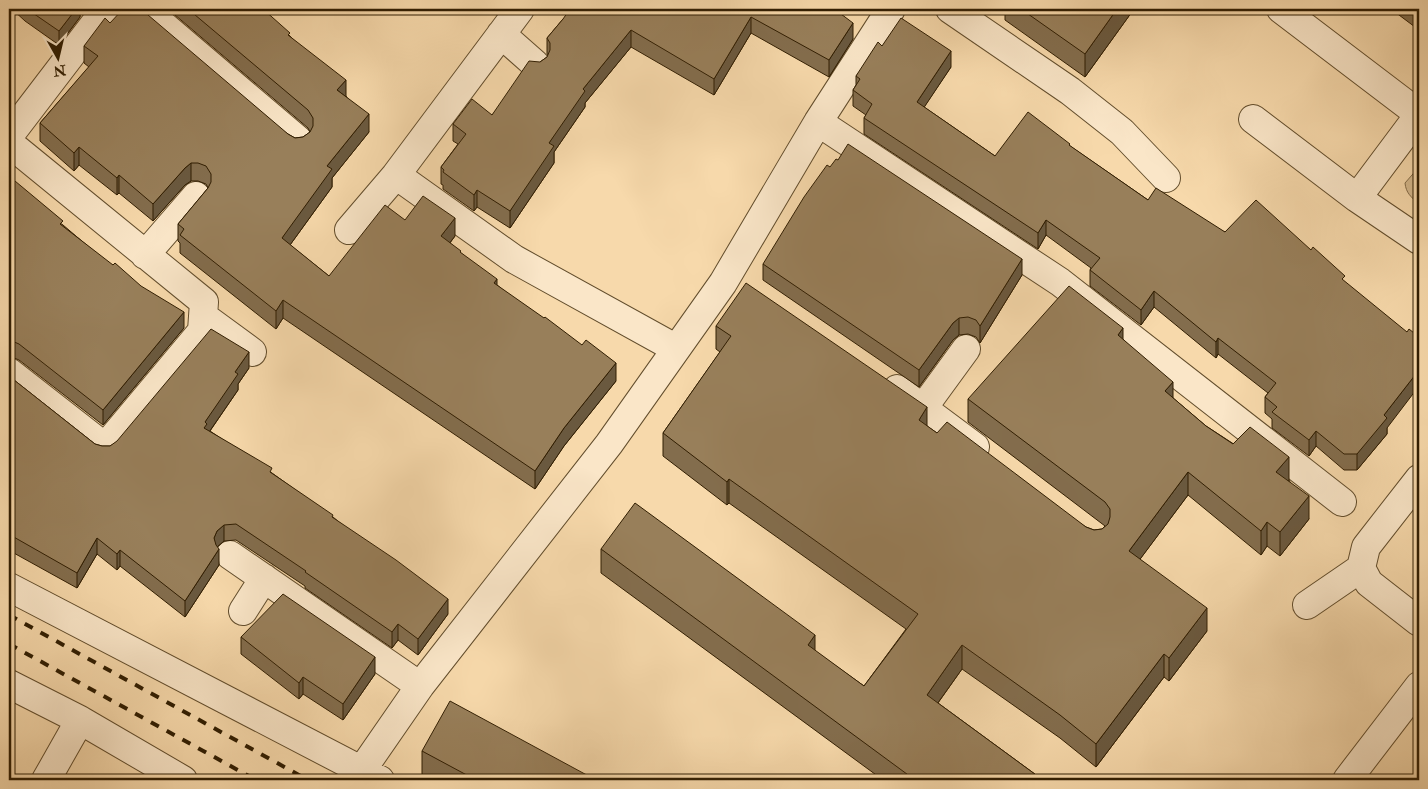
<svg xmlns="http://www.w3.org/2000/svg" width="1428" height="789" font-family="'IM FELL Double Pica',serif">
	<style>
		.green { fill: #d5b98e; stroke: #836c48 }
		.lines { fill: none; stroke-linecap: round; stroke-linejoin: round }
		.minor-casing { stroke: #624d2c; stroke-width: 30 }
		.minor { stroke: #fae6c8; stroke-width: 28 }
		.rail { stroke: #311e02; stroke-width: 4; stroke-dasharray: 9 9; stroke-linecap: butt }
		.wall { fill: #836d4d; stroke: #311e02 }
		.shaded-wall { fill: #6a593f; stroke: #311e02 }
		.building { fill: #987f5a; stroke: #311e02 }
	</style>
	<rect width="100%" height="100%" fill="#f7d9ab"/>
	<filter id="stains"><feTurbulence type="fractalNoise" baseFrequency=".004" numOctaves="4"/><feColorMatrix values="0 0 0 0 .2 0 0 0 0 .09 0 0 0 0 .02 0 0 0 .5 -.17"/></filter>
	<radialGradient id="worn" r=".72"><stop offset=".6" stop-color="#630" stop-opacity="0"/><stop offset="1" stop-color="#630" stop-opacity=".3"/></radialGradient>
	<!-- green -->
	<path class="green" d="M 1419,167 L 1419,204 C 1411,197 1406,193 1405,183 Z"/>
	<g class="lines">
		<!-- minor casing -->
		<g class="minor-casing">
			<path id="minor" d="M 144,9 L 298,140
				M 520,9 L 396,175 L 514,259 L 675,348
				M 950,9 L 1070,91 L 1122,132 L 1166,178
				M 1281,9 L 1419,114
				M 501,34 L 535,64
				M 1419,115 L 1357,198 L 1419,240
				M 1253,119 L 1357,198
				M 818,122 L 1060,282 L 1342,502
				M 9,136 L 106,9
				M 9,143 L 204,302 L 202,331 L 105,447 L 9,372
				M 349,230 L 396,175
				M 145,255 L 196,196
				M 203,316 L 252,352
				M 897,389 L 975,447
				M 923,408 L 966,349
				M 1419,479 L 1366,547 L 1361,568 L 1369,583 L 1419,622
				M 230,555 L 420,686
				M 9,587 L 380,780
				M 1307,605 L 1361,568
				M 243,611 L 264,578
				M 9,684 L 80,720 L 183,780
				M 46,780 L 80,720
				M 355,780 L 420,686 L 609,444 L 723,283 L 818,122 L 891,9
				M 1347,780 L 1419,686"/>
		</g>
		<!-- minor -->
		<use href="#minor" class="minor"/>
		<!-- rail -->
		<path class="rail" d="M 9,615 L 308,780
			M 9,644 L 256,780"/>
	</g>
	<!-- wall -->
	<path class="wall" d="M 9,9 L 80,9 L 80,17 L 59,45 L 25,21 L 12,9 L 9,13 Z
		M 168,9 L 263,9 L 290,36 L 346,96 L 369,132 L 332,178 L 332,187 L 290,245 L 329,276 L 405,220 L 455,236 L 450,243 L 461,253 L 497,285 L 616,381 L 564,446 L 535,489 L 283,318 L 276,329 L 180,253 L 180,243 L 178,241 L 178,224 L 208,188 L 206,184 L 198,181 L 191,181 L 185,185 L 153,221 L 119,193 L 117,195 L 79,165 L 74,171 L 40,141 L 40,123 L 89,67 L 84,63 L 84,46 L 110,23 L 288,134 L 295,138 L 303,137 L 310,132 L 308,128 Z
		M 841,9 L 841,14 L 853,39 L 829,77 L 751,33 L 714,95 L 631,47 L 585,103 L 585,107 L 554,152 L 554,163 L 510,228 L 477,207 L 474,211 L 443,189 L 443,185 L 441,184 L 441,167 L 458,144 L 453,141 L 453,124 L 492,115 L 540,62 L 547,57 L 548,56 L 547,54 L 547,38 L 563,19 Z
		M 1005,9 L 1134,9 L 1085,77 L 1005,20 Z
		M 1391,9 L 1419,9 L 1419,30 Z
		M 882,46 L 951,67 L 924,107 L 995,156 L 1070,146 L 1148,200 L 1345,282 L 1387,428 L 1387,434 L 1357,470 L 1344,470 L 1316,446 L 1309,456 L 1272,428 L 1272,419 L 1265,413 L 1265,397 L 1268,393 L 1218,354 L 1216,358 L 1154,307 L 1141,325 L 1090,286 L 1090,270 L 1091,268 L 1046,235 L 1038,249 L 864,134 L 864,118 L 866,115 L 853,106 L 853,90 L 856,85 L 856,76 Z
		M 9,187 L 63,225 L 184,328 L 103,425 L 19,360 L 12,357 L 9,357 Z
		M 763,264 L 1022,275 L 980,343 L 976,337 L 968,334 L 959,335 L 953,340 L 919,387 L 763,280 Z
		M 716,326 L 927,426 L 937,433 L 1086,527 L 1094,530 L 1102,529 L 1105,526 L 968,422 L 968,399 L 1123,339 L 1173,398 L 1206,426 L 1289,480 L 1309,519 L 1280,556 L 1267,546 L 1261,555 L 1188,495 L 1140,559 L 1207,631 L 1169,681 L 1164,677 L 1096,767 L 1060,738 L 962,669 L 938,703 L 1043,780 L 883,780 L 601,573 L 601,549 L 815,651 L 864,686 L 906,629 L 729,503 L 727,505 L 663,456 L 663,433 L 720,352 L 716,349 Z
		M 249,368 L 238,384 L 238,390 L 210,431 L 272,473 L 333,517 L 448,614 L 418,655 L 398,640 L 392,648 L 305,588 L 305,586 L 236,540 L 224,541 L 217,547 L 219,565 L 185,617 L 120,566 L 117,570 L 97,554 L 77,588 L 12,552 L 11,553 L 9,552 L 9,376 L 95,444 L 102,446 L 110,446 Z
		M 241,637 L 375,674 L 343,720 L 303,694 L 299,699 L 241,654 Z
		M 422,751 L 596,780 L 434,780 L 422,774 Z"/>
	<!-- shaded-wall -->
	<path class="shaded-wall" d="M 76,9 L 80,9 L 80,17 L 59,45 L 59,31 Z
		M 838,9 L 841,9 L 841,19 L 837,11 Z
		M 1117,9 L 1134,9 L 1085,77 L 1085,54 Z
		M 751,17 L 751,33 L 714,95 L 714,79 Z
		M 853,23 L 853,39 L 829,77 L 829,60 Z
		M 631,30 L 631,47 L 585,103 L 585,107 L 554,152 L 554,163 L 510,228 L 510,211 L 549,143 L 583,89 Z
		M 951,51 L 951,67 L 917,118 L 917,102 Z
		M 346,80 L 346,97 L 337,90 Z
		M 369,114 L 369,132 L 332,178 L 332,187 L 282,256 L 282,238 L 327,166 Z
		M 79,147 L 79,165 L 74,171 L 74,153 Z
		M 191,163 L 191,181 L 185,185 L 153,221 L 153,204 L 185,168 Z
		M 119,175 L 119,193 L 117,195 L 117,178 Z
		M 477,190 L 477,207 L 474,211 L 474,195 Z
		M 455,218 L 455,236 L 441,254 L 441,236 Z
		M 1046,220 L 1046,235 L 1038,249 L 1038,233 Z
		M 1022,259 L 1022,275 L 980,343 L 980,326 Z
		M 497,279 L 497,296 L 494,283 Z
		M 1154,291 L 1154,307 L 1141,325 L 1141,310 Z
		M 283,300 L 283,318 L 276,329 L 276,311 Z
		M 184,312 L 184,328 L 103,425 L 103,410 Z
		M 959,318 L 959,335 L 953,340 L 919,387 L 919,370 L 953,323 Z
		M 1123,328 L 1123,351 L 1118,335 Z
		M 1218,338 L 1218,354 L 1216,358 L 1216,342 Z
		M 249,352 L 249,368 L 238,384 L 238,390 L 207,435 L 204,428 L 205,422 L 235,372 Z
		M 616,363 L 616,381 L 564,446 L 535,489 L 535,471 L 564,428 Z
		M 1419,370 L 1419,386 L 1387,428 L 1387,434 L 1357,470 L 1357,454 L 1384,415 Z
		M 1173,382 L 1173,405 L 1165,391 Z
		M 927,407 L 927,430 L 919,420 Z
		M 1316,431 L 1316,446 L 1309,456 L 1309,440 Z
		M 1289,457 L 1289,480 L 1276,495 L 1276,472 Z
		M 1188,472 L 1188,495 L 1129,574 L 1129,551 Z
		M 729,479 L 729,503 L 727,505 L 727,482 Z
		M 1309,496 L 1309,519 L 1280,556 L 1280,532 Z
		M 1267,522 L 1267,546 L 1261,555 L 1261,531 Z
		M 224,525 L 224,541 L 217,547 L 214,554 L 214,538 L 217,531 Z
		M 12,536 L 12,552 L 11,553 L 11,538 Z
		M 97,538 L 97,554 L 77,588 L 77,573 Z
		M 219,549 L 219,565 L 185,617 L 185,601 Z
		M 120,550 L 120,566 L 117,570 L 117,554 Z
		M 448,599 L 448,614 L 418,655 L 418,639 Z
		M 1207,608 L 1207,631 L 1169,681 L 1169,658 Z
		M 398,624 L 398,640 L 392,648 L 392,632 Z
		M 815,635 L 815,659 L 808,645 Z
		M 962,645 L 962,669 L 927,718 L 927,695 Z
		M 1164,654 L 1164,677 L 1096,767 L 1096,744 Z
		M 375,657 L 375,674 L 343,720 L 343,704 Z
		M 303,677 L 303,694 L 299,699 L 299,683 Z
		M 14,763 L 14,779 L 13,780 L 9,780 L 9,769 Z"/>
	<!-- building -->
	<path class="building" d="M 27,9 L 76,9 L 59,31 Z
		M 123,9 L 141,9 L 288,134 L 295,138 L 303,137 L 310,132 L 313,126 L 313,118 L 308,110 L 188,9 L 263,9 L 290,33 L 288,35 L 346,80 L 337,90 L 369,114 L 327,166 L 332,169 L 282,238 L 329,276 L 385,205 L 405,220 L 423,196 L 455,218 L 441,236 L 461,251 L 460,252 L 497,279 L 494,283 L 544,318 L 545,317 L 582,345 L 586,340 L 616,363 L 564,428 L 535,471 L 283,300 L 276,311 L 180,235 L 184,229 L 178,224 L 208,188 L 211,182 L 211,174 L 206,166 L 198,163 L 191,163 L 185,168 L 153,204 L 119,175 L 117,178 L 79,147 L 74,153 L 40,123 L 98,56 L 84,46 L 105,18 L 110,23 Z
		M 570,9 L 838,9 L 837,11 L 853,23 L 829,60 L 751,17 L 714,79 L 631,30 L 583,89 L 585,91 L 549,143 L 554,146 L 510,211 L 477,190 L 474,195 L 443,172 L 444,170 L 441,167 L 466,134 L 453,124 L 472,99 L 492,115 L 529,61 L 540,62 L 547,57 L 550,50 L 550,43 L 547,38 L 563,19 Z
		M 1021,9 L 1117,9 L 1085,54 Z
		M 901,18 L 951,51 L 917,102 L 995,156 L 1028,112 L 1070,144 L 1069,145 L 1148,200 L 1156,188 L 1225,232 L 1256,200 L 1311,250 L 1313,247 L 1345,276 L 1342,279 L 1407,332 L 1409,329 L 1419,337 L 1419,370 L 1384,415 L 1387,418 L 1357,454 L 1344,454 L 1316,431 L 1309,440 L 1272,412 L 1277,407 L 1265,397 L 1276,383 L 1218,338 L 1216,342 L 1154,291 L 1141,310 L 1090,270 L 1100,258 L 1046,220 L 1038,233 L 864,118 L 872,104 L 853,90 L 860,79 L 856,76 L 878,42 L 882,46 Z
		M 848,144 L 1022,259 L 980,326 L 976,320 L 968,317 L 959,318 L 953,323 L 919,370 L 763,264 L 804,197 L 827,165 L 830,167 L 836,159 L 838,160 Z
		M 15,181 L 63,221 L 60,224 L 113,265 L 115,263 L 141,286 L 184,312 L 103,410 L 19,344 L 12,341 L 9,341 L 9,187 Z
		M 746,283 L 927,407 L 919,420 L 937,433 L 947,422 L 1086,527 L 1094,530 L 1102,529 L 1108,524 L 1110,517 L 1110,509 L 1105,502 L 968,399 L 1069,286 L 1123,328 L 1118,335 L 1173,382 L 1165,391 L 1206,426 L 1233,444 L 1250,427 L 1289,457 L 1276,472 L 1309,496 L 1280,532 L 1267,522 L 1261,531 L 1188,472 L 1129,551 L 1207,608 L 1169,658 L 1164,654 L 1096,744 L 1060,715 L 962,645 L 927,695 L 1043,780 L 915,780 L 601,549 L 635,503 L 815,635 L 808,645 L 864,686 L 918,614 L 729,479 L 727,482 L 663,433 L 731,336 L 716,326 Z
		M 211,329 L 249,352 L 235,372 L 238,374 L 205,422 L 207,424 L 204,428 L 272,468 L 270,472 L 333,515 L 332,517 L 396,560 L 448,599 L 418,639 L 398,624 L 392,632 L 305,572 L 306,571 L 236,524 L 224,525 L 217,531 L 214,538 L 216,545 L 219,549 L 185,601 L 120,550 L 117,554 L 97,538 L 77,573 L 12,536 L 11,538 L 9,536 L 9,376 L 95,444 L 102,446 L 110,446 L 117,441 Z
		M 283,594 L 375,657 L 343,704 L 303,677 L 299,683 L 241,637 Z
		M 450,701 L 596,780 L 476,780 L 422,751 Z
		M 9,759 L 14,763 L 9,769 Z
		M 771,776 L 778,780 L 768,780 Z"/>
	<!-- margin -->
	<rect width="1428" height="789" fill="none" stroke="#f7d9ab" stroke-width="30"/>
	<rect x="10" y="10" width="1408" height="769" fill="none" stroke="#311e02" stroke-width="2.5"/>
	<rect x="15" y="15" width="1398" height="759" fill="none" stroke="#311e02"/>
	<!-- north arrow -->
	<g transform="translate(58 58) rotate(172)" stroke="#fae6c8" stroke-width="4" paint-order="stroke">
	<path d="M0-4L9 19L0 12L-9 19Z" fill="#311e02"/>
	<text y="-8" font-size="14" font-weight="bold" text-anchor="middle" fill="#311e02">N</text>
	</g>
	<rect width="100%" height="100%" filter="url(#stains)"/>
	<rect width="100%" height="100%" fill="url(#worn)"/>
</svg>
